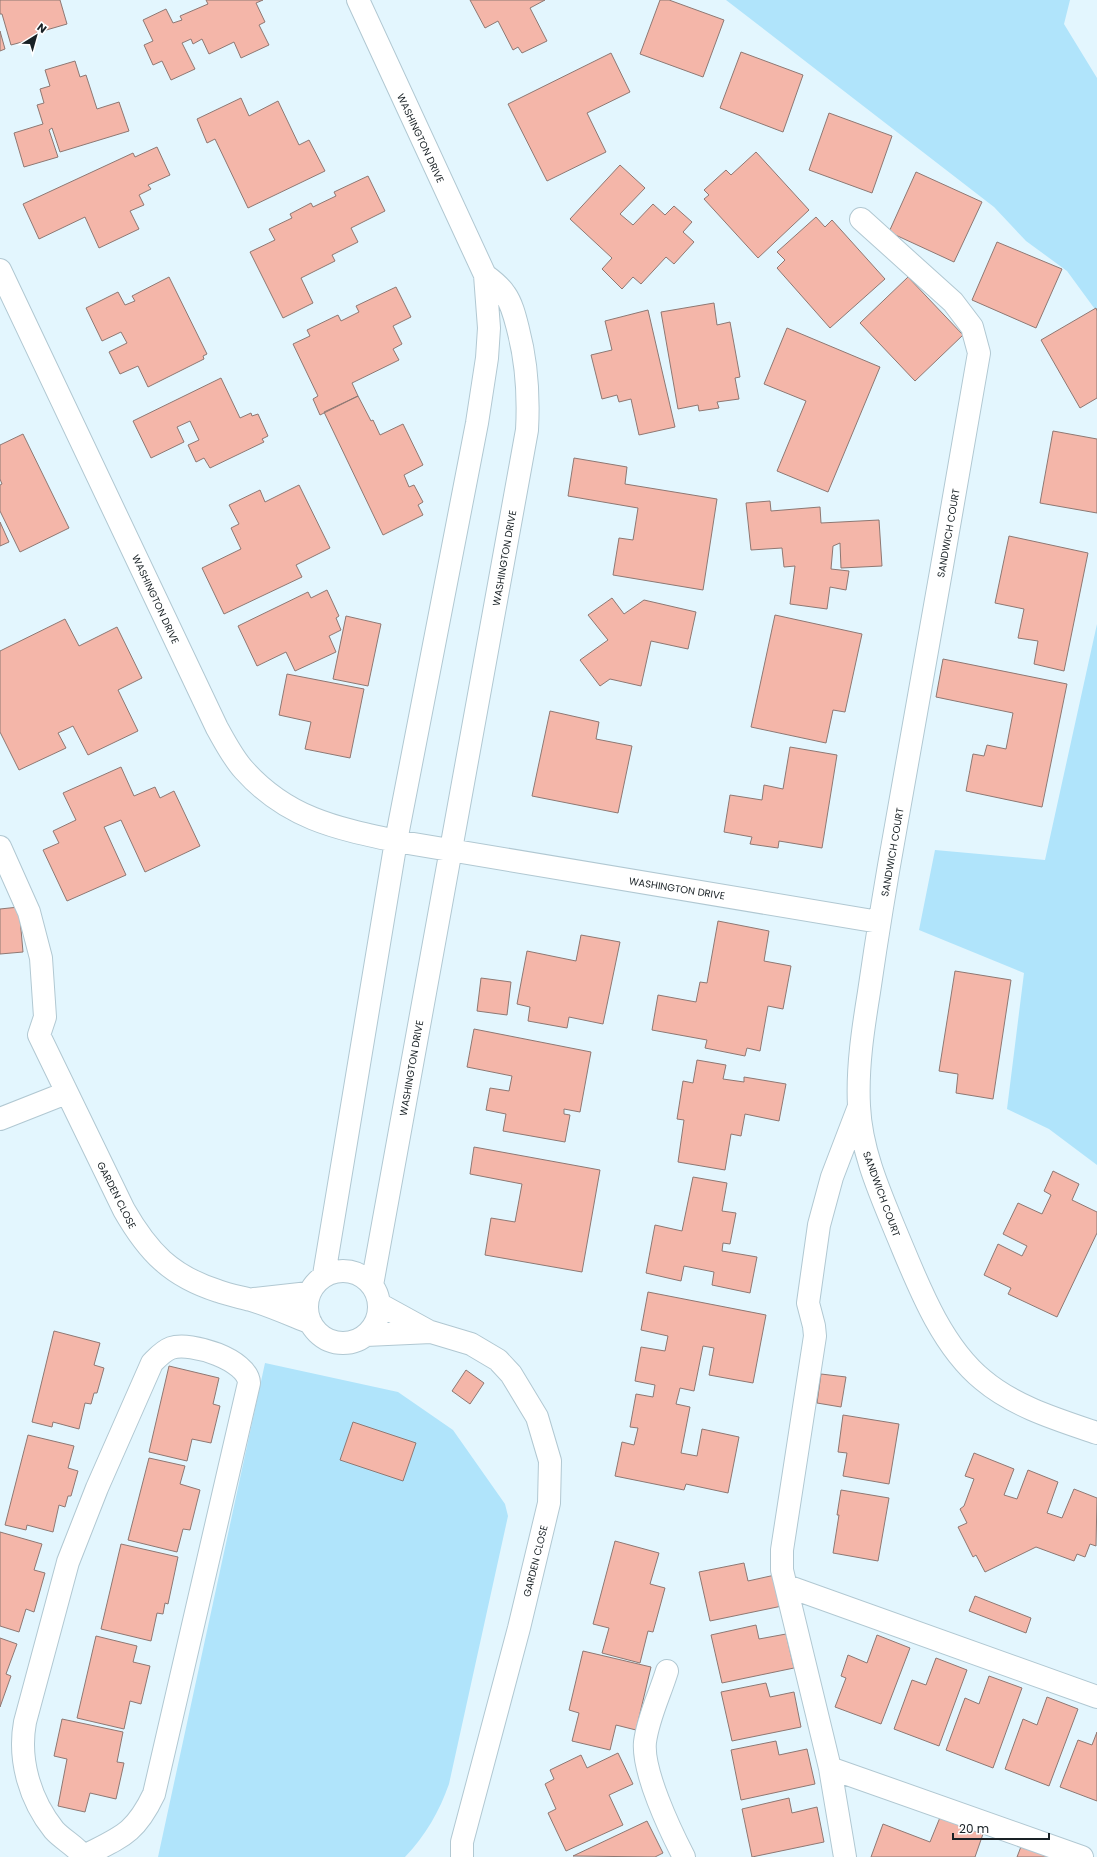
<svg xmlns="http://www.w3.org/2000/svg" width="1097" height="1857" font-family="Poppins,sans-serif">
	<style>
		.green { fill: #b0e4fb }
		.building { fill: #f4b6a9; stroke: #8e7873 }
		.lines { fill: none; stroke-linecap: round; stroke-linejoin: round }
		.street-casing { stroke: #b1c8d2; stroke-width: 24 }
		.street { stroke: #fff; stroke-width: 22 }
		.labels { text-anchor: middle; stroke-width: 3; stroke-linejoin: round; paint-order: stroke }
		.street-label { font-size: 10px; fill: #192125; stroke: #fff }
	</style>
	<rect width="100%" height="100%" fill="#e3f6fe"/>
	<!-- green -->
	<path class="green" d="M 726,0 L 1070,0 L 1064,24 L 1097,78 L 1097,312 L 1067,271 L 1026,241 L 994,207 Z
		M 1097,624 L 1097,1165 L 1049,1129 L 1007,1109 L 1024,973 L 919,930 L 935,850 L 1045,860 Z
		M 265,1363 L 398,1392 L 453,1430 L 505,1504 L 508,1516 L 449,1784 C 439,1812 426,1835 405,1857 L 158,1857 Z"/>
	<!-- building -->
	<path class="building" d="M 0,0 L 60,0 L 67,24 L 36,33 L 37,38 L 11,45 L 2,14 L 0,14 Z
		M 206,0 L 263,0 L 256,3 L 265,22 L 259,25 L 269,45 L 241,58 L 234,42 L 209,54 L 202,39 L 193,44 L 191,39 L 182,43 L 195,69 L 171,80 L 162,61 L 153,65 L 144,45 L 153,41 L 143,20 L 166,9 L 173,23 L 182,20 L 180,16 L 208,4 Z
		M 470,0 L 545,0 L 530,8 L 547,41 L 522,53 L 518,47 L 513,50 L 498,21 L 485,28 Z
		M 660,0 L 669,0 L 724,20 L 703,77 L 640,54 Z
		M 0,31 L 5,49 L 0,51 Z
		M 741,52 L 803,75 L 783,132 L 720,108 Z
		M 611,53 L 630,92 L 587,113 L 606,152 L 547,181 L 508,104 Z
		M 75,61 L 80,77 L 86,75 L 97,109 L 119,102 L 129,131 L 60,152 L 52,128 L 49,130 L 58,157 L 24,167 L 14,133 L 43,124 L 37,105 L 44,103 L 40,89 L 50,86 L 45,70 Z
		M 241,98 L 249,116 L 278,101 L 299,145 L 309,140 L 325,171 L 248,208 L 215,139 L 207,143 L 197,119 Z
		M 829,113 L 892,136 L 872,193 L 809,170 Z
		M 157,147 L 170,175 L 148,185 L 151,189 L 139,195 L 144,205 L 130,211 L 139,229 L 99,248 L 85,217 L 39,239 L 23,204 L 133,153 L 135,157 Z
		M 756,152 L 809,210 L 758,258 L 704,199 L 709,195 L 704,190 L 726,170 L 731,175 Z
		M 620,165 L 645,188 L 620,214 L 633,225 L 653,204 L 665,215 L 674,206 L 692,222 L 683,232 L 694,242 L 674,264 L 666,257 L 641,284 L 633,277 L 622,289 L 602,269 L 612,258 L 570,219 Z
		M 916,172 L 982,202 L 954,262 L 889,232 Z
		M 368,176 L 385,211 L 351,228 L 358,242 L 332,255 L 335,261 L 301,278 L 313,303 L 283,318 L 250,252 L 275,240 L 269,229 L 292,218 L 290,214 L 311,203 L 313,207 L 336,196 L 334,192 Z
		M 816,217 L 825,227 L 832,220 L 885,279 L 830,328 L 777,268 L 785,260 L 777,252 Z
		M 997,242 L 1062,269 L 1036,328 L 972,300 Z
		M 169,277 L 207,354 L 203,356 L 204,359 L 148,387 L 138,366 L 120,374 L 109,352 L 127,343 L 121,332 L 102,341 L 86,308 L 118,292 L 125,305 L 135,301 L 132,296 Z
		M 908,277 L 963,335 L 915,381 L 860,323 Z
		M 396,287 L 411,317 L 393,326 L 402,344 L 393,349 L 399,360 L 352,383 L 358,396 L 320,415 L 313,399 L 318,396 L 293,344 L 310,336 L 307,330 L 338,315 L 341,321 L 359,312 L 356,306 Z
		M 714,303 L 717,325 L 730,322 L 740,377 L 735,378 L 739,399 L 717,402 L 719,408 L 699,411 L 698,405 L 678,409 L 661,312 Z
		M 1096,308 L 1097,311 L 1097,398 L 1080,408 L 1041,340 Z
		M 648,310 L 675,427 L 639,435 L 631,399 L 619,402 L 617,395 L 602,399 L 591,355 L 612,350 L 605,321 Z
		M 787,328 L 880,367 L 828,492 L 777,471 L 806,401 L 764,384 Z
		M 221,378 L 240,418 L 251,413 L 252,416 L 258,414 L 268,436 L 262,439 L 264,442 L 210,468 L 204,458 L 196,462 L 188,445 L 199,440 L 190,421 L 177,427 L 184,442 L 151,458 L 133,421 Z
		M 358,396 L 371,421 L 373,420 L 380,435 L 403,424 L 423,465 L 404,475 L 409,487 L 414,485 L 423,502 L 418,505 L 423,515 L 383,535 L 324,412 Z
		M 1053,431 L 1097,439 L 1097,513 L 1040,503 Z
		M 23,434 L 69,528 L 20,552 L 0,511 L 0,485 L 2,484 L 0,479 L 0,445 Z
		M 574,458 L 627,467 L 625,484 L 717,499 L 703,590 L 613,575 L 619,538 L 633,540 L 638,508 L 568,496 Z
		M 299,485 L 330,548 L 296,565 L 302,577 L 224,614 L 202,568 L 241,549 L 231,528 L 239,524 L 229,505 L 260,490 L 265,502 Z
		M 770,501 L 771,511 L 820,507 L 821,523 L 879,520 L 882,566 L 841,568 L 840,543 L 833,546 L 831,569 L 849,571 L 846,590 L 830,587 L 827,609 L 790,604 L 795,566 L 784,567 L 782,548 L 751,550 L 746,503 Z
		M 0,522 L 9,542 L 0,546 Z
		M 1009,536 L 1088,553 L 1064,671 L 1034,664 L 1038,641 L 1018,638 L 1024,609 L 995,603 Z
		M 327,590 L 339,616 L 336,618 L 341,630 L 329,636 L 336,652 L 295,671 L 286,652 L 257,666 L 238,626 L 308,592 L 311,598 Z
		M 612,598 L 624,614 L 644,600 L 696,612 L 688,649 L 651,641 L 641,686 L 610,679 L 600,686 L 580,660 L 608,640 L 588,615 Z
		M 775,615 L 862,634 L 845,712 L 833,710 L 826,743 L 751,727 Z
		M 346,616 L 381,624 L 368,686 L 333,679 Z
		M 65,619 L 79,646 L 117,627 L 142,678 L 118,690 L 138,731 L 88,755 L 73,726 L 58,733 L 66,748 L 19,770 L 0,732 L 0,651 Z
		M 943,659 L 1067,684 L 1042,807 L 966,791 L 973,754 L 984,756 L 987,745 L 1006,749 L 1013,713 L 936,697 Z
		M 287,674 L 364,689 L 350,758 L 305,749 L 311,722 L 279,715 Z
		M 550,711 L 599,722 L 596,739 L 632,746 L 618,813 L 532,796 Z
		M 790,747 L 837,755 L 822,848 L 779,841 L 778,848 L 750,844 L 752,837 L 724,832 L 730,795 L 762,800 L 764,785 L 783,789 Z
		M 121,767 L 134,796 L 155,787 L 160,798 L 174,791 L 200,846 L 145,872 L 121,820 L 104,827 L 126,875 L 67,901 L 43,850 L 59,843 L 53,831 L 76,820 L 63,793 Z
		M 19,907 L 23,952 L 0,954 L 0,909 Z
		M 718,921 L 769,931 L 764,961 L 791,966 L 783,1009 L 768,1006 L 760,1051 L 747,1048 L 745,1056 L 705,1048 L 707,1040 L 652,1030 L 658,995 L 696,1002 L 700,982 L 707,983 Z
		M 581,935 L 620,942 L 603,1024 L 569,1017 L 567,1028 L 528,1021 L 530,1007 L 517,1004 L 527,951 L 576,961 Z
		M 955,971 L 1011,980 L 993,1099 L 956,1093 L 958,1074 L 939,1071 Z
		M 481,978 L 511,982 L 507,1015 L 477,1011 Z
		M 474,1029 L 591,1052 L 580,1112 L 564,1109 L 564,1114 L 570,1115 L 565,1142 L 503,1131 L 506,1114 L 486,1110 L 490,1088 L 509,1091 L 512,1076 L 467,1067 Z
		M 697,1060 L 726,1065 L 723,1079 L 744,1082 L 744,1077 L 786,1084 L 779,1121 L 745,1114 L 741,1136 L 731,1134 L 725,1170 L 678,1162 L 684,1120 L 677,1119 L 683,1081 L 693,1083 Z
		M 474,1147 L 600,1170 L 582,1272 L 485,1255 L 491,1218 L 515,1222 L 522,1184 L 470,1174 Z
		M 1053,1171 L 1079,1184 L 1072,1200 L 1097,1212 L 1097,1233 L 1057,1317 L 1008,1294 L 1011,1288 L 984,1275 L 998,1244 L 1022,1256 L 1027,1246 L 1003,1234 L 1018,1203 L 1042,1214 L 1051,1195 L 1044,1191 Z
		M 693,1177 L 727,1183 L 722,1211 L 736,1213 L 730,1244 L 723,1243 L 722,1251 L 757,1257 L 750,1293 L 712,1285 L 714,1272 L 684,1266 L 681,1281 L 646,1273 L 655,1225 L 682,1231 Z
		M 648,1292 L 766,1315 L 753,1383 L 709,1375 L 714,1348 L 703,1346 L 694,1391 L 680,1388 L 676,1404 L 690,1407 L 681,1453 L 697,1456 L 702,1429 L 739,1437 L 728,1493 L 686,1484 L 684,1490 L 615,1476 L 622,1442 L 634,1445 L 638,1428 L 630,1427 L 636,1394 L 653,1397 L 655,1385 L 635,1381 L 641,1347 L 665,1351 L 668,1336 L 641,1330 Z
		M 54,1331 L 100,1343 L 94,1365 L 104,1368 L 97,1393 L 94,1393 L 91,1404 L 85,1403 L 79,1429 L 53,1422 L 52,1427 L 32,1422 Z
		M 169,1366 L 219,1378 L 213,1404 L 220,1406 L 211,1443 L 192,1439 L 187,1461 L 149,1452 Z
		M 466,1370 L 484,1383 L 470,1404 L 452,1391 Z
		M 821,1374 L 846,1377 L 841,1407 L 817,1403 Z
		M 843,1415 L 899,1424 L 889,1484 L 843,1476 L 847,1453 L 838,1452 Z
		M 353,1422 L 416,1443 L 403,1481 L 340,1460 Z
		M 28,1435 L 74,1446 L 68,1468 L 78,1471 L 71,1496 L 68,1496 L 65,1507 L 59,1505 L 53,1532 L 27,1525 L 26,1530 L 5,1525 Z
		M 974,1453 L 1014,1469 L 1004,1495 L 1017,1499 L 1028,1470 L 1058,1482 L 1047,1513 L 1062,1518 L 1074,1489 L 1097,1498 L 1096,1546 L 1090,1544 L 1085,1557 L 1077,1554 L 1074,1561 L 1036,1547 L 985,1572 L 976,1555 L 973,1557 L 958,1527 L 967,1523 L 960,1509 L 964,1506 L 974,1479 L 965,1476 Z
		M 149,1458 L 185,1466 L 180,1484 L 200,1490 L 190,1530 L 183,1529 L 177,1552 L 128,1540 Z
		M 841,1490 L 889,1498 L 878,1561 L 833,1553 L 839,1515 L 837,1515 Z
		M 0,1532 L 42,1544 L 34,1570 L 45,1573 L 34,1612 L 26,1609 L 19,1632 L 0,1626 Z
		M 615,1541 L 659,1553 L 650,1584 L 665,1588 L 653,1632 L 648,1631 L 640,1663 L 602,1653 L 609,1628 L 593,1624 Z
		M 121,1544 L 178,1557 L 168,1604 L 165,1603 L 163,1614 L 157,1613 L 151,1641 L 101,1629 Z
		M 744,1563 L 748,1581 L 775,1575 L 782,1606 L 710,1621 L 699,1572 Z
		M 975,1596 L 1031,1618 L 1026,1633 L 969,1611 Z
		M 756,1625 L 759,1639 L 786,1634 L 794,1668 L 722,1683 L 711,1635 Z
		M 877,1635 L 910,1648 L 881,1724 L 835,1707 L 846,1678 L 841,1676 L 848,1655 L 867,1663 Z
		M 96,1636 L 137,1646 L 133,1662 L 150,1666 L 141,1704 L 130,1701 L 124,1729 L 77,1718 Z
		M 0,1638 L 17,1644 L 6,1674 L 11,1676 L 0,1707 Z
		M 583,1651 L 651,1667 L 636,1730 L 616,1725 L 610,1750 L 572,1741 L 579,1713 L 569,1710 Z
		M 936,1658 L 967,1670 L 939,1746 L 894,1729 L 912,1680 L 926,1685 Z
		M 989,1676 L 1022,1688 L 993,1768 L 946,1750 L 965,1698 L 979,1704 Z
		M 766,1683 L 770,1697 L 794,1692 L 801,1727 L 732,1741 L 721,1692 Z
		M 1047,1697 L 1078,1709 L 1049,1786 L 1005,1769 L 1023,1719 L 1037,1725 Z
		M 62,1719 L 123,1732 L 117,1762 L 124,1763 L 116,1799 L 90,1793 L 85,1812 L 58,1806 L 67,1759 L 54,1756 Z
		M 1097,1732 L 1097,1801 L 1060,1787 L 1078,1740 L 1092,1745 Z
		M 776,1741 L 779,1755 L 807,1749 L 815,1784 L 741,1800 L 731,1750 Z
		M 618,1753 L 633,1784 L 609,1795 L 623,1825 L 566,1851 L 548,1813 L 556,1809 L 545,1784 L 554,1779 L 550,1770 L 581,1755 L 587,1768 Z
		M 789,1798 L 792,1813 L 817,1807 L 824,1842 L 752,1857 L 742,1809 Z
		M 941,1815 L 984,1831 L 975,1857 L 871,1857 L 883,1824 L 930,1842 Z
		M 647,1821 L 663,1853 L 655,1857 L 573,1856 Z
		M 1022,1844 L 1057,1857 L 1017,1857 Z"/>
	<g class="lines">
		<!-- street casing -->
		<g class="street-casing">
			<path id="street" d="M 861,219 L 953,302 L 972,327 L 979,353 C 952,511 924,668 896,826 C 886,881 877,937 869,992 C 863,1029 857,1068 859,1106 C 861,1150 879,1191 896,1232 C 917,1282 940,1345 983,1380 C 1015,1407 1059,1420 1097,1433
				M 0,270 L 217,728 C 225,742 233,758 244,770 C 287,818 335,828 396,841 L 879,922
				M 0,847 L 29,912 L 41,958 L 45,1017 L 39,1035 L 124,1210 C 148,1252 171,1276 218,1291 C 229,1295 240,1297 251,1300 C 271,1306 291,1315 311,1323
				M 0,1119 L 66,1093
				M307 1307a36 36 0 1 1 72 0a36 36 0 1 1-72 0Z
				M 324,1275 L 396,841 L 477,423 L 487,358 L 489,328 L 485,275 L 358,0
				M 372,1285 L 527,430 C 529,394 527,363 518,329 C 515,317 512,304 505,294 C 500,286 493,281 485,275
				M 254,1299 L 309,1293
				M 379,1304 L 430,1332
				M 366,1335 L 431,1332 L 471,1344 L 498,1360 L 511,1374 L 537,1417 L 550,1461 L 549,1503 L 519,1628 L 462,1842 L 462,1857
				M 787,1586 L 1097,1697
				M 667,1671 C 660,1694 648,1718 645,1742 C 642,1771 670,1830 684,1857
				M 830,1768 L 1082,1857
				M 84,1856 C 121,1837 135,1834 154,1794 L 249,1383 C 248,1360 191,1341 171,1348 C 163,1351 158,1357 152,1363 L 97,1488 L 68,1562 L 25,1722 C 18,1760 30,1800 54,1830 C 63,1840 76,1846 84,1857
				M 845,1857 L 830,1768 L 782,1570 L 782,1550 L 815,1336 L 814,1326 L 808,1303 L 819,1225 L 832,1177 L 858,1109"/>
		</g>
		<!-- street -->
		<use href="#street" class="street"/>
	</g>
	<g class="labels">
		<!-- street labels -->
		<g class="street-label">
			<text transform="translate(421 138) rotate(65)" y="4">WASHINGTON DRIVE</text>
			<text transform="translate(948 533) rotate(-80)" y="4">SANDWICH COURT</text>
			<text transform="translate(504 558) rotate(-80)" y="4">WASHINGTON DRIVE</text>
			<text transform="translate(156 599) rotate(65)" y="4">WASHINGTON DRIVE</text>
			<text transform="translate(892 852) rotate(-80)" y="4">SANDWICH COURT</text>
			<text transform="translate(677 888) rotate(9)" y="4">WASHINGTON DRIVE</text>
			<text transform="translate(411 1068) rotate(-80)" y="4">WASHINGTON DRIVE</text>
			<text transform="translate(882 1194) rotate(70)" y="4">SANDWICH COURT</text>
			<text transform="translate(117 1195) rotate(63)" y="4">GARDEN CLOSE</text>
			<text transform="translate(535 1561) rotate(-76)" y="4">GARDEN CLOSE</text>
		</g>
	</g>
	<!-- north arrow -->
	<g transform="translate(36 36) rotate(37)" stroke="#ffffff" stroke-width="3" paint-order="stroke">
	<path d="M0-3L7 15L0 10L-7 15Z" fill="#192125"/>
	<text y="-6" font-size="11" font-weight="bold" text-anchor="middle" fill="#192125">N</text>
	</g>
	<!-- scale -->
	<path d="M953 1833v6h96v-6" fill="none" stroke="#192125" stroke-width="2"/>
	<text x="959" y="1833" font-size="12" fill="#192125" stroke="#ffffff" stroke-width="3" paint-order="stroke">20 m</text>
</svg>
